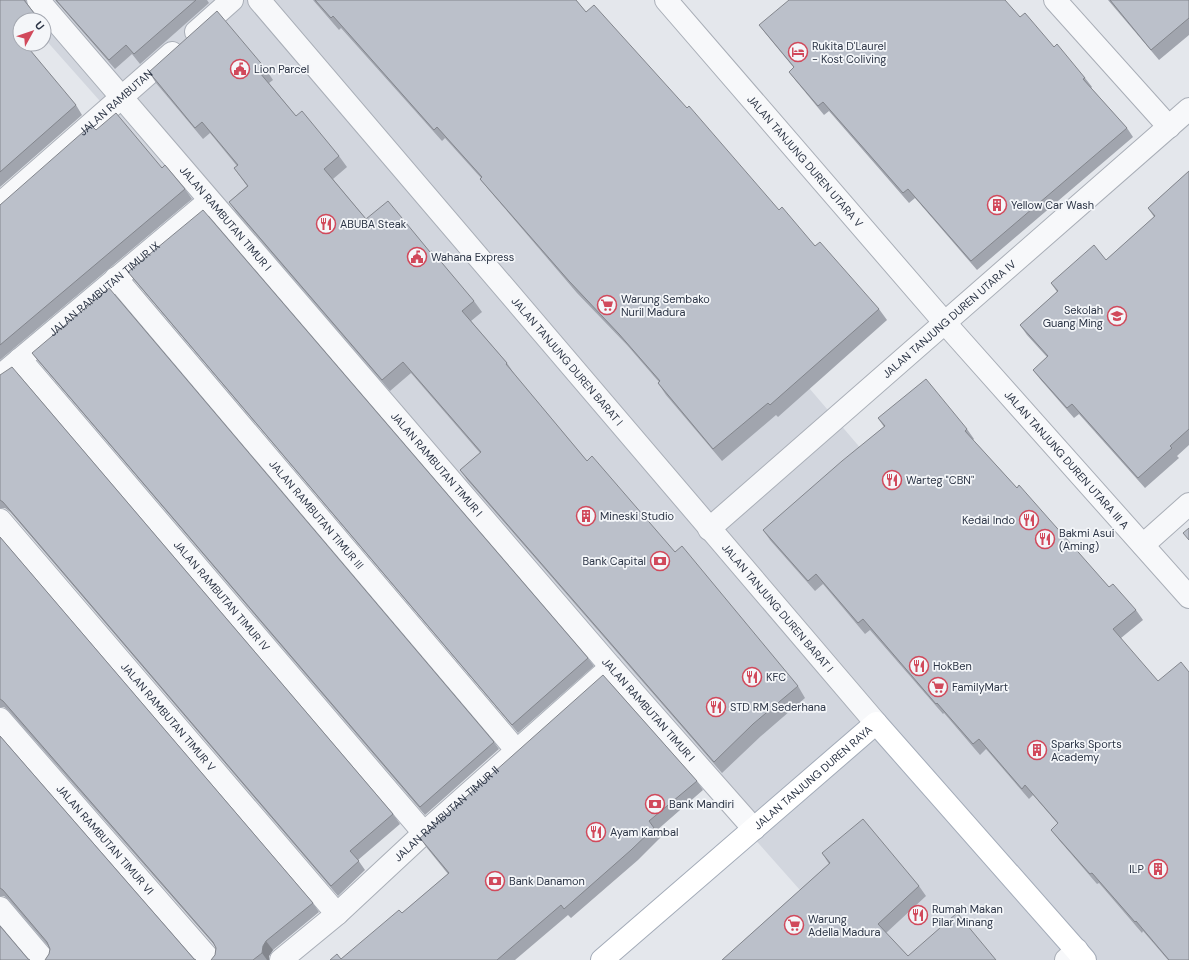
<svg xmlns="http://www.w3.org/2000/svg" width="1189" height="960" font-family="'DM Sans',sans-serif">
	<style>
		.built { fill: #d2d6de }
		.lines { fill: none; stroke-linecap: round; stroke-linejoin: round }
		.minor-casing { stroke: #a9aeb7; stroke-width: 24 }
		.major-casing { stroke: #a3abb8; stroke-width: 24 }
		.minor { stroke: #f7f8fa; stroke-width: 22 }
		.major { stroke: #fff; stroke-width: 22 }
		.wall { fill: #a1a5ae }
		.shaded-wall { fill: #83868d }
		.building { fill: #bbc0ca; stroke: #83868d }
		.labels { text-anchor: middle; stroke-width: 3.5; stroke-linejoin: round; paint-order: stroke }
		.poi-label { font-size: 11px; fill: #2b3445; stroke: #f4f6f9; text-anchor: start }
		.street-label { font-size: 11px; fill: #2b3445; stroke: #f4f6f9 }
	</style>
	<rect width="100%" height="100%" fill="#e4e7ec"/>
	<!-- built -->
	<path class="built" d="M 10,0 L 477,0 L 1189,832 L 1189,960 L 862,960 L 44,38 L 44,20 L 28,20 Z"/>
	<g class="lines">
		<!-- minor casing -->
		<g class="minor-casing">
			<g id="minor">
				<path id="s1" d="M 38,0 L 611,667 L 754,829"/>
				<path id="s2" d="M 259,0 L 876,723"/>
				<path id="s3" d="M 666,0 L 945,323 L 1189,597"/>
				<path d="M 1055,0 L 1169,127"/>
				<path d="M 196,32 L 232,0"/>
				<path id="s4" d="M 0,204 L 172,53"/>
				<path id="s5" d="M 116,278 L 517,751"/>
				<path id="s6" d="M 20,359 L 424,833"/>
				<path id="s7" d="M 0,376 L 209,201"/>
				<path id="s8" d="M 0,520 L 337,914"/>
				<path id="s9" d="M 709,529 L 1189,109"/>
				<path d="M 1143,545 L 1189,504"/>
				<path id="s10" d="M 0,719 L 210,960"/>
				<path d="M 0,908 L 44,960"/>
				<path id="s11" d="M 281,960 L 337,914 L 424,833 L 611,667"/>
				<path d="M 1066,960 L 1077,950"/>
			</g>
		</g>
		<!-- major casing -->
		<g class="major-casing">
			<g id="major">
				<path id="s12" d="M 602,960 L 876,723 L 1085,960"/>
			</g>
		</g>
		<!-- minor -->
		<use href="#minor" class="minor"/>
		<!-- major -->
		<use href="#major" class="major"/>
	</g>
	<!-- wall -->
	<path class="wall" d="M 0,0 L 26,0 L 26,2 L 39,20 L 20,20 L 20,44 L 76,105 L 82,115 L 0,187 Z
		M 55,0 L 207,0 L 209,3 L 140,64 L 132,54 L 115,69 Z
		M 313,0 L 576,0 L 586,12 L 779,210 L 879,309 L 887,320 L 778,417 L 776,415 L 722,461 L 666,395 L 658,383 L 659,382 L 627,345 L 577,293 L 489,190 L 480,179 L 481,178 L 445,138 L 442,141 L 341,28 L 339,30 Z
		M 1108,0 L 1189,0 L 1189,35 L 1159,60 Z
		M 1020,17 L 1054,47 L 1085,78 L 1092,87 L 1091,88 L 1127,128 L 1133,137 L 977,270 L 915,198 L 909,203 L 829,111 L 824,115 L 796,81 L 789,72 L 794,68 L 766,34 L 759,25 Z
		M 265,68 L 273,80 L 269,83 L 296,116 L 339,156 L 347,167 L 333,179 L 366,219 L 430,252 L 474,301 L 482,312 L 471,321 L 507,363 L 515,375 L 587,461 L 675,552 L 798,686 L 805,698 L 761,736 L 722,773 L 468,481 L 460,470 L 480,453 L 411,373 L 390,391 L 237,213 L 229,202 L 247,186 L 234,168 L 237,166 L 210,133 L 203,139 L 156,83 L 149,72 Z
		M 96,130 L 162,168 L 185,189 L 192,199 L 0,360 L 0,205 Z
		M 1189,171 L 1189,445 L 1177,456 L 1179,458 L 1145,488 L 1079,414 L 1074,418 L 1040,379 L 1033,370 L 1047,357 L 1027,335 L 1020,325 L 1057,292 L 1051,283 L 1106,260 L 1154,217 L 1148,208 Z
		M 128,272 L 588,658 L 594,666 L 518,733 L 134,280 Z
		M 32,353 L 494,742 L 499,749 L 425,815 L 38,361 Z
		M 0,375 L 393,814 L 400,824 L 358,860 L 365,870 L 338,896 L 10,512 L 5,508 L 0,508 Z
		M 878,418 L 967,429 L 974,439 L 973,440 L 1017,488 L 1109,587 L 1136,610 L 1143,620 L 1121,638 L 1189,960 L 1168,960 L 1143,931 L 1142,933 L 1099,883 L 1097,884 L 1059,840 L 1051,830 L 1058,824 L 1033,795 L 1029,799 L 986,749 L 980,755 L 944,713 L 943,714 L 870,630 L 865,634 L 823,584 L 815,591 L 770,540 L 763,530 L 884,427 Z
		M 0,537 L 313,903 L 319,912 L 273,950 L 269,956 L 269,960 L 211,960 L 215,955 L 216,948 L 215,946 L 9,711 L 4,707 L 0,707 Z
		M 0,736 L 194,959 L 46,960 L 49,954 L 50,949 L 48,946 L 9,900 L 4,896 L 0,896 Z
		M 697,781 L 703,790 L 656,831 L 661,837 L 638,860 L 571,918 L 568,915 L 515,960 L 330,960 L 341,959 L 402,913 L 448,874 L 427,848 L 420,838 Z
		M 822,853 L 919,886 L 926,896 L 886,933 L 908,956 L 996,960 L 722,960 L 829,864 Z"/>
	<!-- shaded-wall -->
	<path class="shaded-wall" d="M 266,941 L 273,950 L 269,956 L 269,960 L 267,960 L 262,953 L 263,946 Z"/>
	<!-- building -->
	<path class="building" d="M 0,0 L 24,0 L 34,13 L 26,20 L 20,20 L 20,25 L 14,30 L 20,37 L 20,44 L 25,44 L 76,105 L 0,172 Z
		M 56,0 L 196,0 L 134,54 L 126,45 L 109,60 Z
		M 315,0 L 576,0 L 586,12 L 594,5 L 687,108 L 689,106 L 779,210 L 782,207 L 815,246 L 820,242 L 879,309 L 770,405 L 768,403 L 713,449 L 658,383 L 660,381 L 619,334 L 569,281 L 480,179 L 482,177 L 437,127 L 434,130 L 333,16 L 331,18 Z
		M 789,0 L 1005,0 L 1020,17 L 1025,13 L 1054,47 L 1057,44 L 1085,78 L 1083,79 L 1127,128 L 971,261 L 908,189 L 903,193 L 823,102 L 818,106 L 789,72 L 794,67 L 759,25 Z
		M 1110,0 L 1189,0 L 1189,18 L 1151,50 Z
		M 217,11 L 265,68 L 260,73 L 296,116 L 302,111 L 339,156 L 324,169 L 366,219 L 388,201 L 430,252 L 432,251 L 474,301 L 462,311 L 507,363 L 506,364 L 587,461 L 592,456 L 675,552 L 682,546 L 798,686 L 753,724 L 714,762 L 460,470 L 481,452 L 403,362 L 382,380 L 229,202 L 248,186 L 234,168 L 238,165 L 202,122 L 195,128 L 149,72 Z
		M 116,113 L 162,168 L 165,165 L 185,189 L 0,345 L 0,205 L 91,125 L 96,130 Z
		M 1189,171 L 1189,429 L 1170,446 L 1172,448 L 1138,478 L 1072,404 L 1067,408 L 1033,370 L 1048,356 L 1020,325 L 1058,291 L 1051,283 L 1094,245 L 1106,260 L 1155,216 L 1148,208 Z
		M 203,210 L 588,658 L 512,725 L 128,272 Z
		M 109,288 L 494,742 L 420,807 L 32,353 Z
		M 12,367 L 393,814 L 350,851 L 359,861 L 331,886 L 3,502 L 0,500 L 0,375 Z
		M 926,379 L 967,429 L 965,431 L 1017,488 L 1019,485 L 1109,587 L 1113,584 L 1136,610 L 1113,629 L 1158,681 L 1181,662 L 1189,672 L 1189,960 L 1169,960 L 1136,921 L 1135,922 L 1092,873 L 1090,874 L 1051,830 L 1058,823 L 1025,785 L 1022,789 L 979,739 L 973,744 L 937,703 L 936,704 L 863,619 L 858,623 L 816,574 L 808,581 L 763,530 L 842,461 L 885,426 L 878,418 Z
		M 1189,528 L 1189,540 L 1183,533 Z
		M 0,537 L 313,903 L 266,941 L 263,946 L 262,953 L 253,960 L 211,960 L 215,955 L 216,948 L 213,942 L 3,701 L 0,699 Z
		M 603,675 L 697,781 L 649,821 L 654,828 L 631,850 L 564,909 L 561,905 L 497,960 L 330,960 L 337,954 L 341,959 L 399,910 L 402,913 L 449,873 L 420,838 Z
		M 0,736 L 194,959 L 196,960 L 45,960 L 49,954 L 50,949 L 47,942 L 3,890 L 0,888 Z
		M 863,819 L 919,886 L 878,924 L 908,956 L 957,913 L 996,960 L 722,960 L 830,863 L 822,853 Z
		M 0,926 L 28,959 L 30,960 L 0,960 Z"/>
	<!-- icons -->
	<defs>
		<g id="hotel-ring" transform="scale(1)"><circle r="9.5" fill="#f4f6f9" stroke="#d1495b" stroke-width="1.5"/><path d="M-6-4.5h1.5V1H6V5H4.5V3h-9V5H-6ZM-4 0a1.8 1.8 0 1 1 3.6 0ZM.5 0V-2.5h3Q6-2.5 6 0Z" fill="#d1495b"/></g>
		<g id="civic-ring" transform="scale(1)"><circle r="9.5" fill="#f4f6f9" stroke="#d1495b" stroke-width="1.5"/><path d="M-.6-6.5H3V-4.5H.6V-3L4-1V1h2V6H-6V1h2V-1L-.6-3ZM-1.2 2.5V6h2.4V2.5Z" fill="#d1495b"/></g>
		<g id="building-ring" transform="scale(1)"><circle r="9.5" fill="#f4f6f9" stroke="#d1495b" stroke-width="1.5"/><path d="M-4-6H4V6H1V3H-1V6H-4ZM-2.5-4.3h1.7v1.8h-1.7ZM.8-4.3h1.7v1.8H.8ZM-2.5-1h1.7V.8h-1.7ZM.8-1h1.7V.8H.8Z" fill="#d1495b"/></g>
		<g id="restaurant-ring" transform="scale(1)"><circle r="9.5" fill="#f4f6f9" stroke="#d1495b" stroke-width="1.5"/><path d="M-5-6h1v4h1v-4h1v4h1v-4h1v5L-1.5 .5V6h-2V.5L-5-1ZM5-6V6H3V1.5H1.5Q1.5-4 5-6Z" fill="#d1495b"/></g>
		<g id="supermarket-ring" transform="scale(1)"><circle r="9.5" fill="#f4f6f9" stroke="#d1495b" stroke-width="1.5"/><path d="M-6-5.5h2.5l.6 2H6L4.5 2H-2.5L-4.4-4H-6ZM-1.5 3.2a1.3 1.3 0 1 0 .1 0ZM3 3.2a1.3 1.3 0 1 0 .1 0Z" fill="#d1495b"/></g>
		<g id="school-ring" transform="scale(1)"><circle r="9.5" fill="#f4f6f9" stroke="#d1495b" stroke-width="1.5"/><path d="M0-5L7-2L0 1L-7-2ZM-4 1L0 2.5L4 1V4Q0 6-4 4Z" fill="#d1495b"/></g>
		<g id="bank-ring" transform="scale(1)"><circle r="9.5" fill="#f4f6f9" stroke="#d1495b" stroke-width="1.5"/><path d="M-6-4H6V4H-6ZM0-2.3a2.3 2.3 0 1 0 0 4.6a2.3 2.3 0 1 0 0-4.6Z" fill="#d1495b"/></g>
	</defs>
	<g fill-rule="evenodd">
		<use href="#hotel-ring" x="798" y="52"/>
		<use href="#civic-ring" x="240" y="69"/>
		<use href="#building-ring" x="997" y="205"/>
		<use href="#restaurant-ring" x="326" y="224"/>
		<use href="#civic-ring" x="417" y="257"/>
		<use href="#supermarket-ring" x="607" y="305"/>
		<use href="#school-ring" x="1117" y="316"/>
		<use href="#restaurant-ring" x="892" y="480"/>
		<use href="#building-ring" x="586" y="516"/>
		<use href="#restaurant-ring" x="1029" y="520"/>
		<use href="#restaurant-ring" x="1045" y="539"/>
		<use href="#bank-ring" x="660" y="561"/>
		<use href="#restaurant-ring" x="919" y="666"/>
		<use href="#restaurant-ring" x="752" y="677"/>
		<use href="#supermarket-ring" x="938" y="687"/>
		<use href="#restaurant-ring" x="716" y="707"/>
		<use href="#building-ring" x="1037" y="750"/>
		<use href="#bank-ring" x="655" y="804"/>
		<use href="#restaurant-ring" x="596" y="832"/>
		<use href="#building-ring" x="1158" y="869"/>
		<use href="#bank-ring" x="495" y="881"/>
		<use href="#restaurant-ring" x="918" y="915"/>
		<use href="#supermarket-ring" x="794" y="925"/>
	</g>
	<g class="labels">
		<!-- poi labels -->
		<g class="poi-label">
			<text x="812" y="50">Rukita D'Laurel<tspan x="812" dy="13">- Kost Coliving</tspan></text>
			<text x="254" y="73">Lion Parcel</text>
			<text x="1011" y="209">Yellow Car Wash</text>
			<text x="340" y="228">ABUBA Steak</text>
			<text x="431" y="261">Wahana Express</text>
			<text x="621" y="303">Warung Sembako<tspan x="621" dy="13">Nuril Madura</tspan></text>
			<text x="1103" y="314" text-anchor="end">Sekolah<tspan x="1103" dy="13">Guang Ming</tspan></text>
			<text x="906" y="484">Warteg "CBN"</text>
			<text x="600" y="520">Mineski Studio</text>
			<text x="1015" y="524" text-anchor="end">Kedai Indo</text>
			<text x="1059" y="537">Bakmi Asui<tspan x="1059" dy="13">(Aming)</tspan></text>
			<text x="646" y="565" text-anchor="end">Bank Capital</text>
			<text x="933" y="670">HokBen</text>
			<text x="766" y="681">KFC</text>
			<text x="952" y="691">FamilyMart</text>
			<text x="730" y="711">STD RM Sederhana</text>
			<text x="1051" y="748">Sparks Sports<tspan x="1051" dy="13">Academy</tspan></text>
			<text x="669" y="808">Bank Mandiri</text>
			<text x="610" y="836">Ayam Kambal</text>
			<text x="1144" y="873" text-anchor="end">ILP</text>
			<text x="509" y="885">Bank Danamon</text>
			<text x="932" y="913">Rumah Makan<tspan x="932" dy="13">Pilar Minang</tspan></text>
			<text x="808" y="923">Warung<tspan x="808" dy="13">Adella Madura</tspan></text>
		</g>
		<!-- street labels -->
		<g class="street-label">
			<text dy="4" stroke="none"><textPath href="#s4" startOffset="154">JALAN RAMBUTAN</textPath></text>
			<text dy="4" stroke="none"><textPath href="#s3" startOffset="213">JALAN TANJUNG DUREN UTARA V</textPath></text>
			<text dy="4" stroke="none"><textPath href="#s1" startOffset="288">JALAN RAMBUTAN TIMUR I</textPath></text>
			<text dy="4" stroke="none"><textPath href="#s7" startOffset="136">JALAN RAMBUTAN TIMUR IX</textPath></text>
			<text dy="4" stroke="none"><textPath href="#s9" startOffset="319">JALAN TANJUNG DUREN UTARA IV</textPath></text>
			<text dy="4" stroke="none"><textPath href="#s2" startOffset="475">JALAN TANJUNG DUREN BARAT I</textPath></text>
			<text dy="4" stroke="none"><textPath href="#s3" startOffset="610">JALAN TANJUNG DUREN UTARA III A</textPath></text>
			<text dy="4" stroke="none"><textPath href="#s1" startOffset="612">JALAN RAMBUTAN TIMUR I</textPath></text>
			<text dy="4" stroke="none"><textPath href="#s5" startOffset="310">JALAN RAMBUTAN TIMUR III</textPath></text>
			<text dy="4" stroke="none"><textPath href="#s6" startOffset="311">JALAN RAMBUTAN TIMUR IV</textPath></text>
			<text dy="4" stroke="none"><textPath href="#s2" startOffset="799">JALAN TANJUNG DUREN BARAT I</textPath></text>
			<text dy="4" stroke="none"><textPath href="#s1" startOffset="936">JALAN RAMBUTAN TIMUR I</textPath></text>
			<text dy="4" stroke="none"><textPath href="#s8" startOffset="259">JALAN RAMBUTAN TIMUR V</textPath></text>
			<text dy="4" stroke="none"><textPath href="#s12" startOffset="279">JALAN TANJUNG DUREN RAYA</textPath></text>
			<text dy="4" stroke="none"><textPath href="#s11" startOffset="221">JALAN RAMBUTAN TIMUR II</textPath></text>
			<text dy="4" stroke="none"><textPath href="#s10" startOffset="160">JALAN RAMBUTAN TIMUR VI</textPath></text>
		</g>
	</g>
	<!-- north arrow -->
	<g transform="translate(32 32) rotate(50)"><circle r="19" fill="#f4f6f9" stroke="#a4a8b1"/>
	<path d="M0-3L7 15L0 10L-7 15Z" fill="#d1495b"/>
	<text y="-6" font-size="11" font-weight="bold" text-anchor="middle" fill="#2b3445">U</text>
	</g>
</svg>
